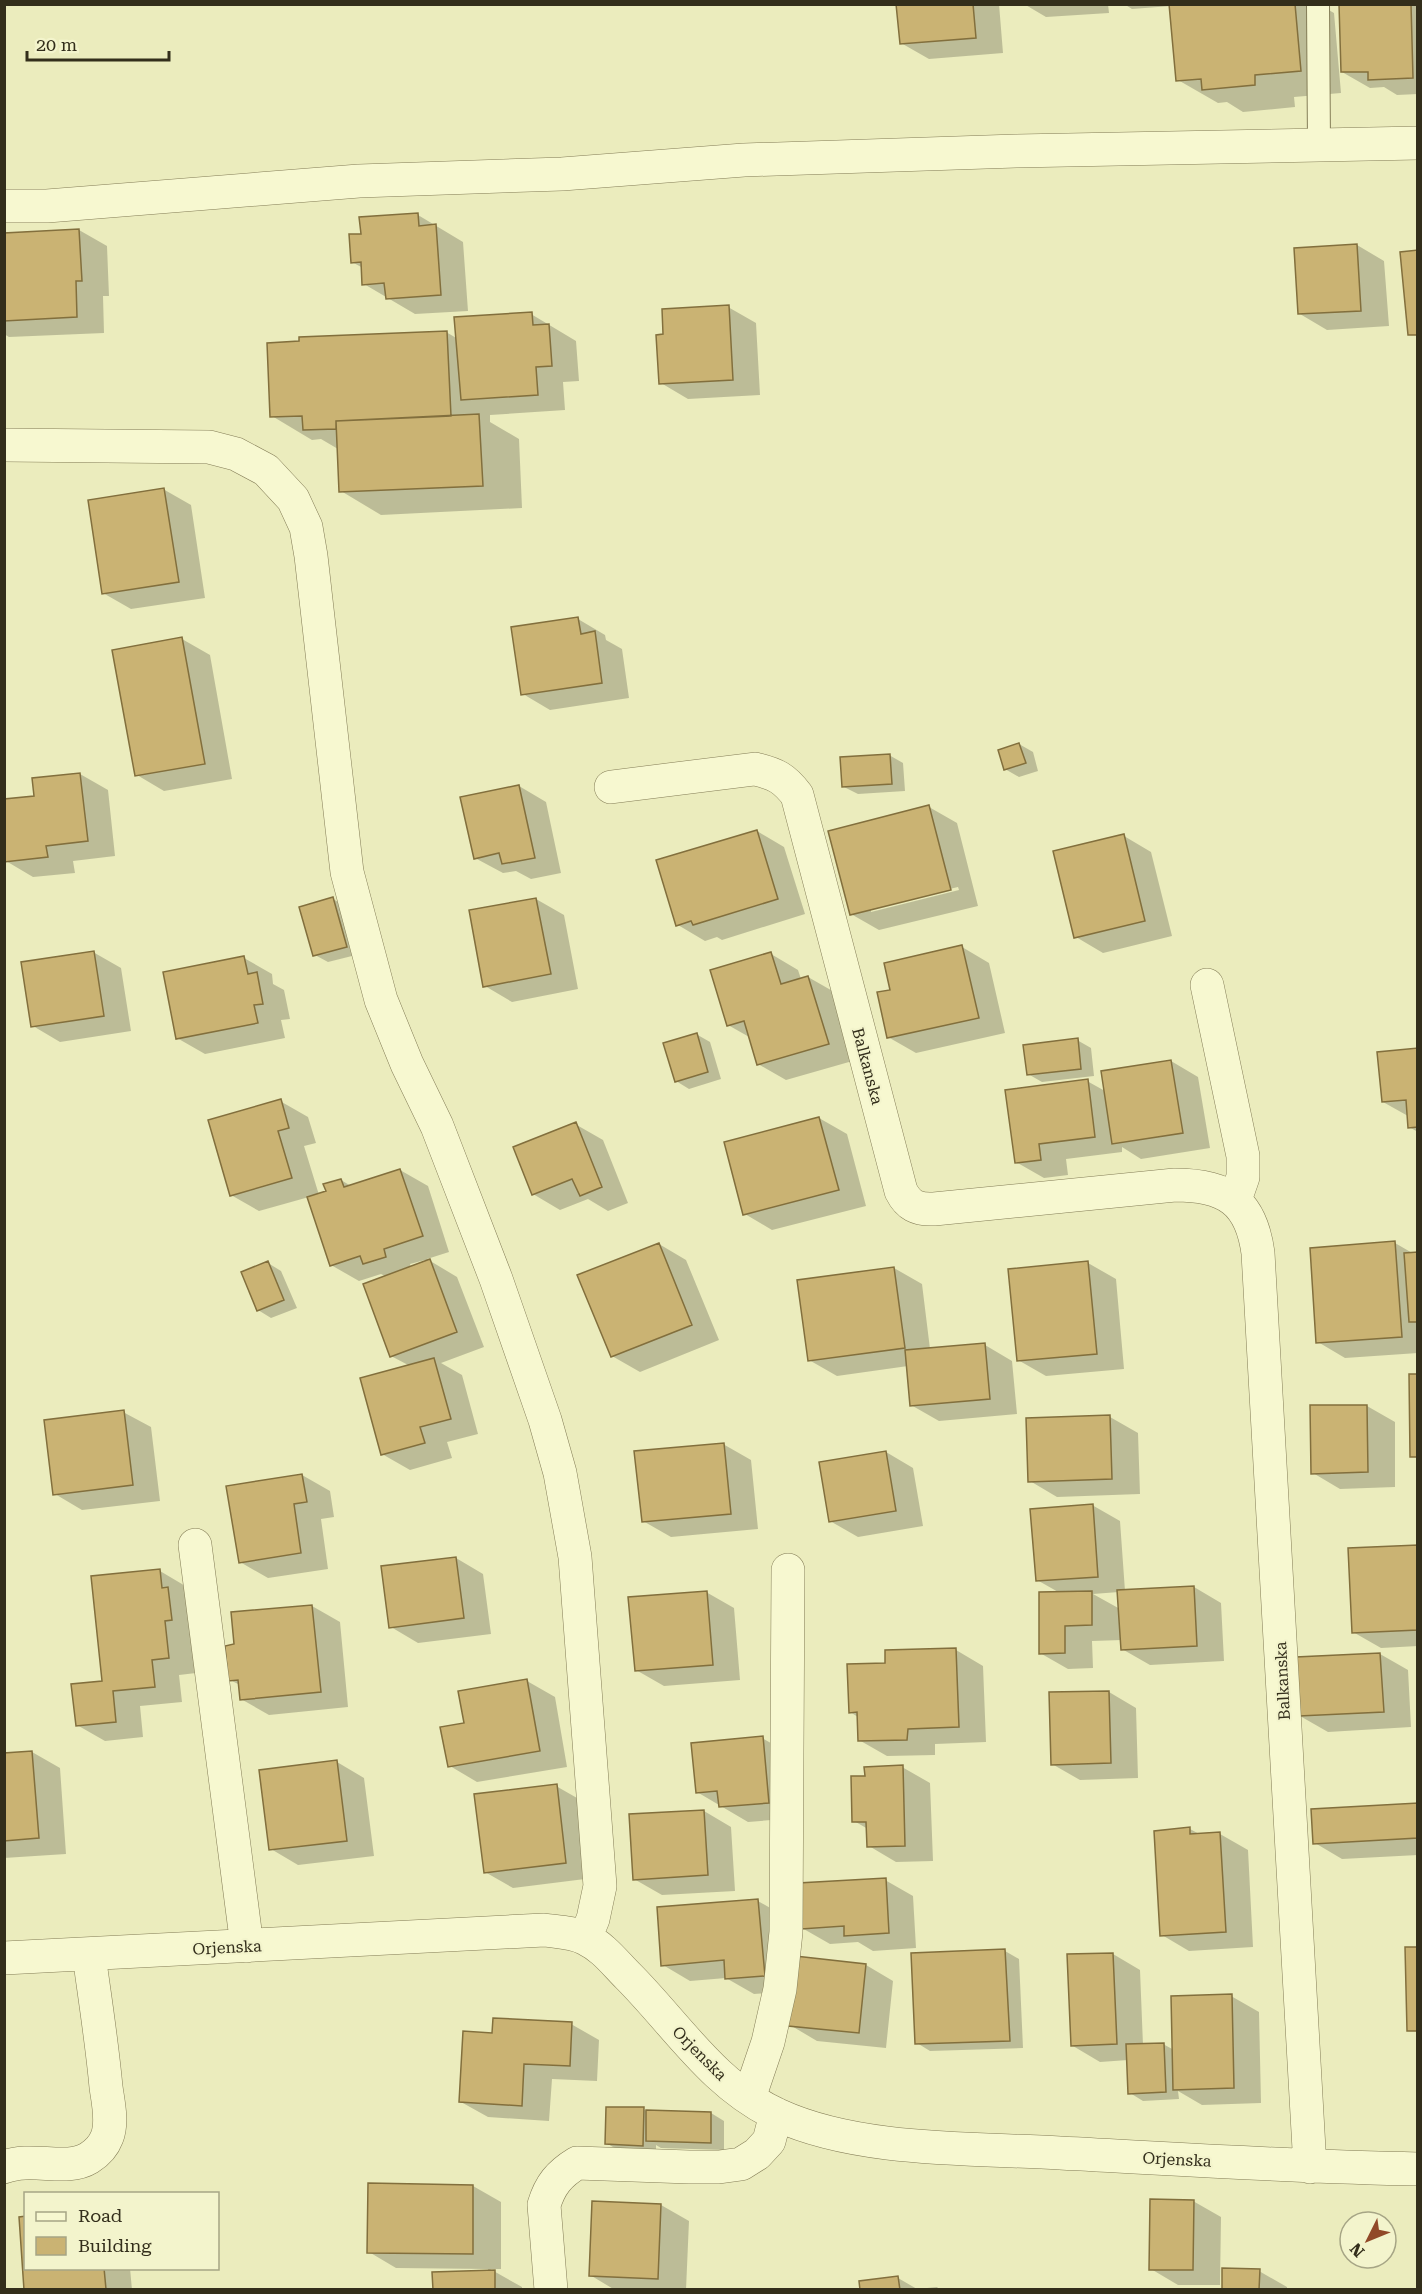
<svg xmlns="http://www.w3.org/2000/svg" width="1422" height="2294" font-family="'Roboto Serif',serif">
	<style>
		.shadow { fill: #0003; fill-rule: evenodd }
		.building { fill: #cab373; stroke: #826f3d; stroke-width: 1.5 }
		.lines { fill: none; stroke-linecap: round; stroke-linejoin: round }
		.service-casing { stroke: #847d57; stroke-width: 24 }
		.minor-casing { stroke: #847d57; stroke-width: 34 }
		.service { stroke: #f7f8d0; stroke-width: 22 }
		.minor { stroke: #f7f8d0; stroke-width: 33 }
		.labels { text-anchor: middle; stroke-width: 4.5; stroke-linejoin: round; paint-order: stroke }
		.street-label { font-size: 16px; fill: #332e1b; stroke: #f3f4cc }
	</style>
	<rect width="100%" height="100%" fill="#ebecbd"/>
	<!-- shadow -->
	<path class="shadow" d="M 898,4 L 999,4 L 1003,53 L 929,59 L 901,43 Z
		M 1024,4 L 1108,4 L 1109,13 L 1046,17 Z
		M 1124,4 L 1318,4 L 1334,13 L 1341,93 L 1294,97 L 1295,107 L 1243,112 L 1227,102 L 1218,103 L 1178,80 L 1171,6 L 1132,9 Z
		M 1340,4 L 1418,4 L 1418,94 L 1397,95 L 1384,87 L 1370,88 L 1342,72 Z
		M 418,215 L 463,242 L 468,311 L 415,314 L 364,284 L 363,268 L 352,262 L 362,235 Z
		M 79,230 L 107,246 L 109,296 L 103,296 L 104,333 L 9,337 L 4,334 L 4,234 Z
		M 1357,245 L 1384,261 L 1389,326 L 1327,330 L 1300,314 Z
		M 728,307 L 756,323 L 760,395 L 688,399 L 661,383 L 665,336 Z
		M 531,314 L 576,341 L 579,381 L 563,382 L 565,410 L 490,415 L 490,422 L 519,439 L 522,508 L 381,515 L 341,491 L 338,449 L 321,439 L 312,440 L 272,416 L 446,332 L 458,339 Z
		M 163,489 L 191,505 L 205,598 L 131,609 L 103,593 Z
		M 578,619 L 605,635 L 606,640 L 622,649 L 629,698 L 550,710 L 523,694 Z
		M 182,639 L 210,655 L 232,779 L 164,791 L 137,775 Z
		M 1019,744 L 1033,752 L 1038,771 L 1019,777 L 1005,769 Z
		M 889,755 L 903,763 L 905,791 L 858,794 L 844,787 Z
		M 80,774 L 108,790 L 115,856 L 73,861 L 75,873 L 33,877 L 6,861 Z
		M 519,786 L 546,802 L 561,873 L 531,879 L 516,871 L 503,873 L 475,858 Z
		M 929,807 L 957,823 L 978,906 L 879,930 L 851,914 ZM 958,887 L 959,890 L 871,912 L 871,908 Z
		M 757,831 L 784,847 L 805,914 L 722,940 L 717,937 L 705,941 L 678,925 Z
		M 1124,836 L 1151,852 L 1172,936 L 1103,953 L 1076,937 Z
		M 333,899 L 347,907 L 360,954 L 328,962 L 315,955 Z
		M 536,899 L 564,915 L 578,989 L 512,1002 L 485,986 Z
		M 962,947 L 989,963 L 1005,1033 L 916,1053 L 888,1037 L 892,991 Z
		M 93,952 L 121,968 L 131,1031 L 60,1042 L 33,1026 Z
		M 771,954 L 798,970 L 801,979 L 808,977 L 836,993 L 856,1060 L 786,1080 L 758,1064 L 751,1038 L 728,1025 Z
		M 244,958 L 272,974 L 273,984 L 284,990 L 290,1019 L 281,1020 L 285,1038 L 205,1054 L 177,1038 Z
		M 696,1034 L 710,1042 L 721,1079 L 689,1089 L 676,1081 Z
		M 1077,1040 L 1091,1048 L 1094,1076 L 1042,1082 L 1028,1074 Z
		M 1418,1050 L 1418,1132 L 1409,1127 L 1408,1116 L 1383,1102 Z
		M 1171,1061 L 1198,1077 L 1210,1148 L 1141,1159 L 1122,1147 L 1122,1152 L 1066,1159 L 1068,1175 L 1044,1178 L 1016,1162 L 1087,1081 L 1105,1091 Z
		M 280,1101 L 308,1117 L 316,1143 L 304,1146 L 319,1195 L 327,1192 L 341,1180 L 351,1186 L 400,1170 L 428,1186 L 449,1252 L 427,1259 L 457,1277 L 484,1347 L 441,1363 L 462,1375 L 478,1434 L 447,1442 L 452,1458 L 410,1470 L 382,1454 L 410,1366 L 391,1356 L 387,1277 L 381,1274 L 359,1281 L 331,1265 L 309,1197 L 259,1211 L 231,1195 ZM 425,1260 L 425,1262 L 411,1268 L 410,1264 Z
		M 819,1118 L 847,1134 L 866,1206 L 772,1230 L 745,1214 Z
		M 575,1124 L 603,1140 L 628,1203 L 608,1211 L 588,1199 L 560,1210 L 533,1194 Z
		M 1395,1243 L 1414,1254 L 1418,1254 L 1418,1353 L 1345,1358 L 1318,1342 Z
		M 659,1244 L 686,1260 L 719,1340 L 640,1372 L 612,1356 Z
		M 268,1263 L 281,1271 L 297,1308 L 271,1318 L 258,1310 Z
		M 1088,1263 L 1116,1279 L 1124,1369 L 1046,1376 L 1018,1360 Z
		M 894,1268 L 922,1284 L 930,1349 L 985,1345 L 1012,1361 L 1017,1414 L 939,1421 L 911,1405 L 908,1366 L 837,1376 L 809,1360 Z
		M 1367,1406 L 1395,1422 L 1395,1487 L 1340,1489 L 1313,1473 Z
		M 123,1412 L 151,1427 L 160,1501 L 82,1510 L 55,1494 Z
		M 1110,1417 L 1138,1433 L 1140,1494 L 1057,1497 L 1030,1481 Z
		M 723,1444 L 751,1460 L 758,1529 L 671,1537 L 643,1521 Z
		M 886,1452 L 913,1468 L 923,1526 L 858,1537 L 830,1521 Z
		M 302,1475 L 330,1491 L 334,1517 L 321,1519 L 328,1569 L 268,1578 L 240,1562 Z
		M 1092,1505 L 1120,1521 L 1125,1591 L 1194,1587 L 1221,1603 L 1224,1661 L 1150,1665 L 1122,1649 L 1122,1640 L 1092,1641 L 1093,1668 L 1068,1669 L 1040,1653 L 1060,1593 L 1037,1580 ZM 1119,1592 L 1120,1609 L 1093,1594 Z
		M 1418,1547 L 1418,1646 L 1381,1648 L 1353,1632 Z
		M 456,1558 L 483,1574 L 491,1634 L 418,1643 L 391,1627 Z
		M 160,1571 L 187,1587 L 196,1673 L 179,1675 L 182,1702 L 140,1706 L 143,1737 L 105,1741 L 77,1725 L 103,1682 Z
		M 706,1592 L 734,1608 L 740,1680 L 664,1686 L 636,1670 Z
		M 312,1606 L 340,1622 L 348,1707 L 269,1715 L 241,1699 L 240,1685 L 230,1680 L 236,1645 L 233,1613 Z
		M 956,1650 L 983,1666 L 986,1742 L 935,1744 L 935,1755 L 887,1756 L 859,1740 L 858,1717 L 850,1712 L 887,1665 Z
		M 1380,1654 L 1408,1670 L 1411,1727 L 1328,1732 L 1300,1716 Z
		M 527,1681 L 555,1697 L 567,1767 L 477,1782 L 450,1766 L 465,1724 Z
		M 1109,1692 L 1136,1708 L 1138,1778 L 1080,1780 L 1052,1764 Z
		M 762,1738 L 790,1754 L 796,1818 L 748,1822 L 697,1792 Z
		M 32,1752 L 60,1768 L 66,1854 L 4,1858 L 4,1754 Z
		M 337,1762 L 364,1778 L 374,1856 L 298,1865 L 271,1849 Z
		M 902,1767 L 930,1783 L 933,1861 L 896,1862 L 869,1846 L 868,1829 L 854,1821 L 867,1777 Z
		M 556,1786 L 584,1802 L 593,1878 L 513,1888 L 485,1872 Z
		M 1418,1805 L 1418,1855 L 1342,1859 L 1315,1843 Z
		M 704,1811 L 731,1827 L 735,1891 L 662,1895 L 634,1879 Z
		M 1190,1829 L 1201,1835 L 1220,1834 L 1248,1850 L 1253,1947 L 1189,1951 L 1162,1935 Z
		M 885,1880 L 913,1896 L 916,1948 L 873,1951 L 858,1942 L 830,1944 L 802,1928 Z
		M 758,1901 L 786,1917 L 792,1989 L 866,1965 L 893,1981 L 886,2048 L 817,2041 L 790,2025 L 793,1991 L 754,1994 L 726,1978 L 690,1981 L 663,1965 Z
		M 1005,1951 L 1019,1959 L 1023,2048 L 930,2051 L 917,2043 Z
		M 1113,1954 L 1140,1970 L 1143,2045 L 1163,2044 L 1174,2050 L 1231,1996 L 1259,2012 L 1261,2103 L 1202,2105 L 1178,2091 L 1179,2099 L 1143,2101 L 1130,2093 L 1128,2060 L 1100,2062 L 1073,2046 Z
		M 571,2024 L 599,2040 L 597,2081 L 552,2079 L 549,2121 L 488,2117 L 461,2102 L 493,2034 Z
		M 643,2109 L 648,2112 L 711,2113 L 724,2121 L 724,2150 L 661,2148 L 656,2145 L 656,2153 L 620,2151 L 606,2143 Z
		M 369,2185 L 473,2186 L 501,2202 L 501,2269 L 490,2269 L 522,2287 L 522,2290 L 434,2290 L 488,2272 L 488,2269 L 396,2268 L 369,2252 Z
		M 1193,2201 L 1221,2217 L 1220,2285 L 1178,2285 L 1151,2269 Z
		M 593,2202 L 661,2205 L 689,2221 L 686,2290 L 615,2290 L 590,2275 Z
		M 26,2268 L 130,2268 L 132,2290 L 25,2290 Z
		M 1259,2271 L 1287,2287 L 1287,2290 L 1223,2290 Z
		M 898,2278 L 917,2289 L 937,2287 L 940,2290 L 862,2290 Z"/>
	<!-- building -->
	<path class="building" d="M 896,4 L 973,4 L 976,38 L 900,44 Z
		M 1169,4 L 1295,4 L 1301,71 L 1255,75 L 1255,85 L 1202,90 L 1201,79 L 1176,81 Z
		M 1339,4 L 1411,4 L 1413,78 L 1368,80 L 1368,72 L 1341,72 Z
		M 418,213 L 419,226 L 436,224 L 441,295 L 386,299 L 384,283 L 362,285 L 361,262 L 351,263 L 349,234 L 361,234 L 359,217 Z
		M 79,229 L 82,281 L 76,281 L 77,317 L 4,321 L 4,233 Z
		M 1357,244 L 1361,311 L 1298,314 L 1294,248 Z
		M 1418,250 L 1418,335 L 1408,335 L 1400,252 Z
		M 729,305 L 733,380 L 659,384 L 656,335 L 663,334 L 662,309 Z
		M 532,312 L 533,325 L 549,324 L 552,366 L 536,367 L 538,395 L 461,400 L 454,317 Z
		M 447,331 L 451,416 L 336,421 L 336,429 L 303,430 L 302,416 L 270,417 L 267,343 L 299,341 L 299,337 Z
		M 479,414 L 483,486 L 339,492 L 336,421 Z
		M 164,488 L 179,582 L 102,594 L 88,500 Z
		M 578,617 L 581,634 L 595,631 L 602,683 L 521,695 L 511,627 Z
		M 182,637 L 205,764 L 135,776 L 112,650 Z
		M 1019,743 L 1026,763 L 1004,770 L 998,750 Z
		M 890,754 L 892,784 L 842,787 L 840,757 Z
		M 80,773 L 88,841 L 46,846 L 48,857 L 4,862 L 4,799 L 34,796 L 32,778 Z
		M 519,785 L 535,858 L 502,864 L 499,853 L 474,859 L 460,797 Z
		M 929,805 L 951,890 L 850,915 L 828,831 Z
		M 757,830 L 778,899 L 693,925 L 691,921 L 676,926 L 656,860 Z
		M 1124,834 L 1145,921 L 1074,938 L 1053,851 Z
		M 333,897 L 347,947 L 313,956 L 299,907 Z
		M 536,898 L 551,974 L 483,987 L 469,910 Z
		M 962,945 L 979,1018 L 887,1038 L 877,992 L 890,990 L 884,963 Z
		M 94,951 L 104,1016 L 31,1027 L 21,962 Z
		M 771,952 L 781,984 L 808,976 L 829,1044 L 757,1065 L 744,1021 L 727,1026 L 710,970 Z
		M 244,956 L 248,974 L 257,972 L 263,1004 L 254,1005 L 258,1023 L 176,1039 L 163,972 Z
		M 697,1033 L 708,1072 L 675,1082 L 663,1043 Z
		M 1078,1038 L 1081,1069 L 1027,1075 L 1023,1045 Z
		M 1418,1048 L 1418,1127 L 1408,1128 L 1406,1100 L 1382,1102 L 1377,1052 Z
		M 1171,1060 L 1183,1133 L 1112,1144 L 1101,1071 Z
		M 1088,1079 L 1095,1137 L 1039,1144 L 1041,1160 L 1015,1163 L 1005,1090 Z
		M 281,1099 L 289,1128 L 278,1131 L 292,1178 L 230,1196 L 208,1120 Z
		M 819,1117 L 839,1190 L 743,1215 L 724,1142 Z
		M 576,1122 L 602,1187 L 580,1196 L 572,1179 L 532,1195 L 513,1147 Z
		M 400,1169 L 423,1236 L 384,1249 L 386,1257 L 363,1264 L 360,1256 L 330,1266 L 307,1197 L 326,1191 L 323,1184 L 341,1179 L 344,1187 Z
		M 1395,1241 L 1402,1337 L 1316,1343 L 1310,1248 Z
		M 659,1243 L 692,1325 L 611,1357 L 577,1275 Z
		M 1418,1252 L 1418,1322 L 1409,1322 L 1404,1253 Z
		M 430,1259 L 457,1332 L 390,1357 L 363,1284 Z
		M 268,1261 L 284,1300 L 257,1311 L 241,1272 Z
		M 1088,1261 L 1097,1354 L 1017,1361 L 1008,1269 Z
		M 894,1267 L 905,1348 L 808,1361 L 797,1280 Z
		M 985,1343 L 990,1399 L 910,1406 L 905,1350 Z
		M 434,1358 L 451,1419 L 420,1427 L 425,1443 L 381,1455 L 360,1378 Z
		M 1409,1374 L 1418,1374 L 1418,1457 L 1410,1457 Z
		M 1310,1405 L 1367,1405 L 1368,1472 L 1311,1474 Z
		M 124,1410 L 133,1485 L 53,1495 L 44,1420 Z
		M 1110,1415 L 1112,1479 L 1028,1482 L 1026,1418 Z
		M 724,1443 L 731,1514 L 642,1522 L 634,1451 Z
		M 886,1451 L 896,1511 L 829,1522 L 819,1462 Z
		M 302,1474 L 307,1502 L 294,1504 L 301,1553 L 239,1563 L 226,1486 Z
		M 1093,1504 L 1098,1577 L 1036,1581 L 1030,1509 Z
		M 1418,1545 L 1418,1630 L 1352,1633 L 1348,1548 Z
		M 456,1557 L 464,1618 L 389,1628 L 381,1566 Z
		M 160,1569 L 162,1588 L 168,1587 L 172,1620 L 165,1621 L 169,1658 L 152,1660 L 155,1687 L 113,1691 L 116,1722 L 76,1726 L 71,1684 L 102,1681 L 91,1576 Z
		M 1194,1586 L 1197,1646 L 1121,1650 L 1117,1590 Z
		M 707,1591 L 713,1665 L 635,1671 L 628,1597 Z
		M 1092,1591 L 1092,1625 L 1065,1626 L 1065,1653 L 1039,1654 L 1039,1592 Z
		M 312,1605 L 321,1692 L 240,1700 L 238,1680 L 228,1681 L 225,1646 L 234,1644 L 231,1612 Z
		M 956,1648 L 959,1727 L 908,1729 L 907,1740 L 858,1741 L 857,1712 L 849,1713 L 847,1664 L 885,1663 L 885,1650 Z
		M 1380,1653 L 1384,1712 L 1299,1716 L 1296,1657 Z
		M 527,1679 L 540,1751 L 448,1767 L 440,1727 L 464,1723 L 458,1691 Z
		M 1109,1691 L 1111,1763 L 1051,1765 L 1049,1692 Z
		M 763,1736 L 769,1803 L 719,1807 L 717,1791 L 696,1793 L 691,1743 Z
		M 32,1751 L 39,1838 L 4,1841 L 4,1753 Z
		M 337,1760 L 347,1841 L 269,1850 L 259,1770 Z
		M 903,1765 L 905,1846 L 867,1847 L 866,1822 L 852,1822 L 851,1776 L 865,1776 L 864,1767 Z
		M 557,1784 L 566,1863 L 484,1873 L 474,1794 Z
		M 1418,1803 L 1418,1838 L 1313,1844 L 1311,1809 Z
		M 704,1810 L 708,1875 L 633,1880 L 629,1814 Z
		M 1190,1827 L 1190,1834 L 1220,1832 L 1226,1932 L 1160,1936 L 1154,1831 Z
		M 886,1878 L 889,1933 L 844,1936 L 844,1926 L 801,1929 L 798,1883 Z
		M 758,1899 L 765,1976 L 725,1979 L 724,1960 L 661,1966 L 657,1907 Z
		M 1405,1947 L 1418,1947 L 1418,2031 L 1407,2031 Z
		M 1005,1949 L 1010,2041 L 915,2044 L 911,1953 Z
		M 1113,1953 L 1117,2044 L 1071,2046 L 1067,1954 Z
		M 795,1956 L 866,1964 L 859,2033 L 788,2026 Z
		M 1232,1994 L 1234,2088 L 1173,2090 L 1171,1996 Z
		M 493,2018 L 572,2022 L 570,2066 L 524,2064 L 522,2106 L 459,2102 L 463,2031 L 492,2033 Z
		M 1164,2043 L 1166,2092 L 1128,2094 L 1126,2044 Z
		M 606,2107 L 644,2107 L 643,2146 L 605,2144 Z
		M 646,2110 L 711,2112 L 711,2143 L 646,2141 Z
		M 368,2183 L 473,2185 L 473,2254 L 367,2253 Z
		M 1150,2199 L 1194,2200 L 1193,2270 L 1149,2270 Z
		M 592,2201 L 661,2204 L 658,2279 L 589,2276 Z
		M 26,2216 L 26,2268 L 104,2268 L 106,2289 L 24,2290 L 19,2217 Z
		M 1222,2268 L 1260,2269 L 1259,2290 L 1222,2290 Z
		M 495,2270 L 495,2290 L 433,2290 L 432,2272 Z
		M 898,2276 L 900,2290 L 860,2290 L 859,2281 Z"/>
	<g class="lines">
		<!-- service casing -->
		<g class="service-casing">
			<path id="service" d="M 1318,4 L 1319,145"/>
		</g>
		<!-- minor casing -->
		<g class="minor-casing">
			<path id="minor" d="M 4,206 L 47,206 L 359,181 L 562,174 L 744,160 L 1016,151 L 1418,143
				M 4,445 L 209,447 L 236,454 L 266,470 L 293,499 L 306,527 L 311,556 L 347,872 L 381,1000 L 407,1064 L 437,1126 L 496,1279 L 545,1420 L 560,1473 L 575,1557 L 600,1886 L 593,1919 L 585,1938
				M 611,787 L 755,769 C 776,774 784,778 797,795 L 901,1191 C 908,1205 917,1210 934,1209 L 1175,1185 C 1226,1185 1251,1201 1258,1253 L 1310,2167
				M 1207,985 L 1243,1156 L 1243,1177 L 1235,1200
				M 195,1545 L 247,1946
				M 4,1958 L 544,1930 C 558,1932 573,1932 586,1939 C 603,1947 615,1963 628,1976 C 676,2024 714,2086 778,2115 C 858,2152 972,2148 1060,2153 C 1179,2159 1298,2167 1418,2169
				M 749,2098 L 768,2042 L 780,1989 L 786,1932 L 788,1570
				M 4,2167 C 32,2156 66,2172 89,2158 C 97,2153 104,2145 107,2137 C 113,2122 108,2102 106,2087 C 102,2043 95,1999 89,1955
				M 551,2290 L 544,2205 C 550,2185 559,2174 577,2163 L 689,2167 L 719,2167 L 741,2164 L 757,2154 L 769,2141 L 776,2114"/>
		</g>
		<!-- service -->
		<use href="#service" class="service"/>
		<!-- minor -->
		<use href="#minor" class="minor"/>
	</g>
	<g class="labels">
		<!-- street labels -->
		<g class="street-label">
			<text transform="translate(868 1066) rotate(75)" y="6">Balkanska</text>
			<text transform="translate(1282 1681) rotate(-93)" y="6">Balkanska</text>
			<text transform="translate(227 1947) rotate(-3)" y="6">Orjenska</text>
			<text transform="translate(700 2053) rotate(45)" y="6">Orjenska</text>
			<text transform="translate(1177 2159) rotate(3)" y="6">Orjenska</text>
		</g>
	</g>
	<!-- border -->
	<rect width="1422" height="2294" fill="none" stroke="#332e1b" stroke-width="12"/>
	<!-- legend -->
	<rect x="24" y="2192" width="195" height="78" fill="#f3f4cc" stroke="#a6a585" stroke-width="1.5"/>
	<rect x="36" y="2212" width="30" height="9" fill="#f7f8d0" stroke="#a6a585" stroke-width="1.5"/>
	<text x="78" y="2222" font-size="18" fill="#332e1b">Road</text>
	<rect x="36" y="2237" width="30" height="18" fill="#cab373" stroke="#a6a585" stroke-width="1.5"/>
	<text x="78" y="2252" font-size="18" fill="#332e1b">Building</text>
	<!-- north arrow -->
	<g transform="translate(1368 2240) rotate(227)"><circle r="28" fill="#f3f4cc" stroke="#a6a585" stroke-width="1.5"/>
	<path d="M0-4.5L10 22L0 15L-10 22Z" fill="#914928"/>
	<text y="-9" font-size="16" font-weight="bold" text-anchor="middle" fill="#332e1b">N</text>
	</g>
	<!-- scale -->
	<path d="M27 51v9h142v-9" fill="none" stroke="#332e1b" stroke-width="3"/>
	<text x="36" y="51" font-size="18" fill="#332e1b" stroke="#f3f4cc" stroke-width="4.5" paint-order="stroke">20 m</text>
</svg>
